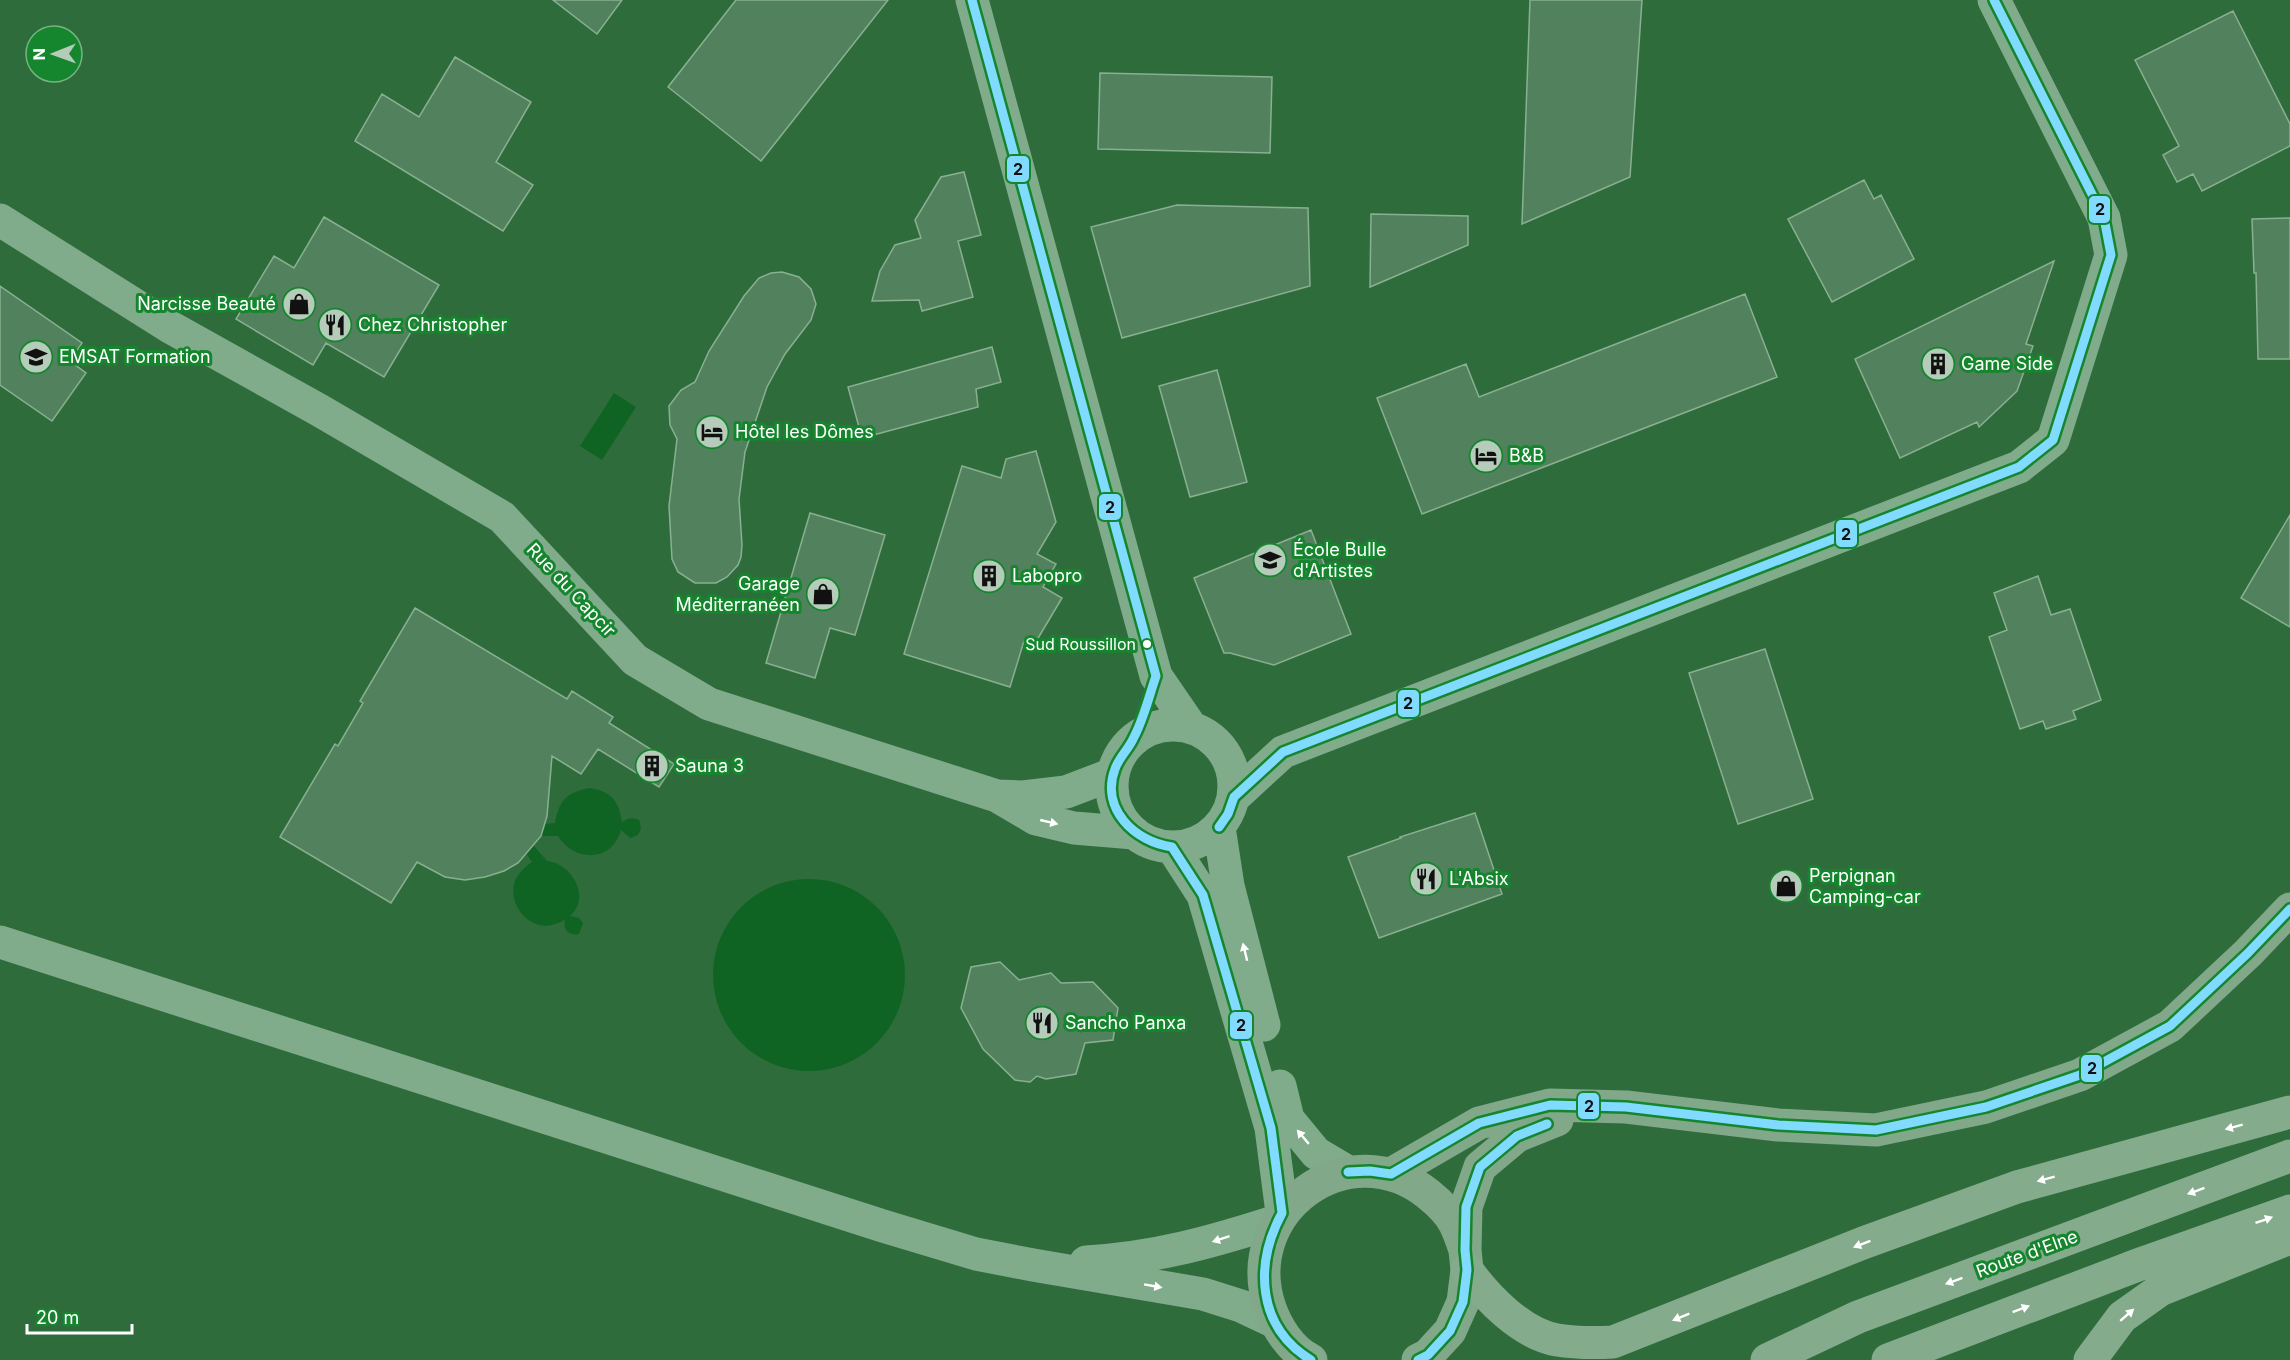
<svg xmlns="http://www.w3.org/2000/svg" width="2290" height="1360" font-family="Inter,sans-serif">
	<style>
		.water { fill: #106423 }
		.building { fill: #52825d; stroke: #89b091; stroke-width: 1.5 }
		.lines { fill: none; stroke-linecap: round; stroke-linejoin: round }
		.minor { stroke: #81ac8b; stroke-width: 33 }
		.major { stroke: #81a889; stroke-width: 33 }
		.highway { stroke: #84ab8c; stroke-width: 33 }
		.bus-1-casing { stroke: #15862e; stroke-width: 14 }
		.bus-1 { stroke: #80dbff; stroke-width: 9 }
		.oneway { fill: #fff }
		.bus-dot { fill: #fff; stroke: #15862e; stroke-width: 2 }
		.labels { text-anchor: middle; stroke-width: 6; stroke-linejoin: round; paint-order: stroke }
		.bus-label { font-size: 16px; fill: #fff; stroke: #15862e; text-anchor: end }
		.poi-label { font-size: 18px; fill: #fff; stroke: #15862e; text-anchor: start }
		.street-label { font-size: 18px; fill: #fff; stroke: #15862e }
		.line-badge { stroke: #15862e; stroke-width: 2 }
		.pale-badge-label { font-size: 16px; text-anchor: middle; font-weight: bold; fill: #111 }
	</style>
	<rect width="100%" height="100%" fill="#2f6c3c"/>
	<!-- water -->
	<path class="water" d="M 614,393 L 636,407 L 602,460 L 580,446 Z
		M 590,788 C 611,791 619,801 622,822 C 628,818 631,817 639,820 C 643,830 640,836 630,838 L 621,830 C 612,863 574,862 558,836 L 541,836 L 544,824 L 555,823 C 559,800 567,792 590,788 Z
		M 534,846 L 547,861 C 571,863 592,897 570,916 L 579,918 L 583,923 L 579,934 C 568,936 563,930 565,920 C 561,922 556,924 552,925 C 529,930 509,906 514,884 C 516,875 525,867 532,862 L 526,853 Z
		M713 975a96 96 0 1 1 192 0a96 96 0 1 1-192 0Z"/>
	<!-- building -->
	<path class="building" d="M 553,0 L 622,0 L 597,34 Z
		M 736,0 L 888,0 L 761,161 L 668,87 Z
		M 1530,0 L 1642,0 L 1630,177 L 1522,224 Z
		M 2233,11 L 2290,124 L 2290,146 L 2202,191 L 2193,174 L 2177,182 L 2163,155 L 2179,146 L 2135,60 Z
		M 455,57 L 531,102 L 496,162 L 533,185 L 503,231 L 355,141 L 382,94 L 419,117 Z
		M 1100,73 L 1272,77 L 1270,153 L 1098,149 Z
		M 964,172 L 981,235 L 958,241 L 973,297 L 922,311 L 919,300 L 872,301 L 880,271 L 895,245 L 921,238 L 915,220 L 941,177 Z
		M 1864,180 L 1874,199 L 1881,195 L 1914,259 L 1832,302 L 1788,219 Z
		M 1177,205 L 1308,208 L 1310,286 L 1122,338 L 1091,227 Z
		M 1371,214 L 1468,216 L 1468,245 L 1370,287 Z
		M 324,217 L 439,285 L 384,377 L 326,343 L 313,365 L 236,319 L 274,256 L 294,268 Z
		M 2290,218 L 2290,359 L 2258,359 L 2256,273 L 2254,273 L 2252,219 Z
		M 2054,261 L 2026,344 L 2033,346 L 2017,391 L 1979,427 L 1977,422 L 1900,458 L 1855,359 Z
		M 782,272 L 799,277 L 811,289 L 816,304 L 811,320 L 785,354 L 767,387 L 745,452 L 739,499 L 742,545 L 741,557 L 738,565 L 727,577 L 716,583 L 695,583 L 678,572 L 672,559 L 669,506 L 677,439 L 670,425 L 669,406 L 681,390 L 695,382 L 709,351 L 744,296 L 759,278 L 771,273 Z
		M 0,286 L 82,343 L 70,361 L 86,373 L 52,421 L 0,385 Z
		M 1745,294 L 1777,377 L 1422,514 L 1377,398 L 1466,364 L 1479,397 Z
		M 992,347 L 1001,382 L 976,389 L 978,407 L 862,438 L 848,387 Z
		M 1217,370 L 1247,482 L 1190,497 L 1159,386 Z
		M 1036,451 L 1056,522 L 1037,554 L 1056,564 L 1043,587 L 1062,598 L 1034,645 L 1024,641 L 1010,687 L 904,654 L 962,466 L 1001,478 L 1006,459 Z
		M 810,513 L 885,535 L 855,635 L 830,628 L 815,678 L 766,663 Z
		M 2290,515 L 2290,627 L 2241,598 Z
		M 1311,530 L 1351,634 L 1274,665 L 1230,653 L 1224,653 L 1194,578 Z
		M 2038,576 L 2051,615 L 2070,609 L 2101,700 L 2073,711 L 2076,719 L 2046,729 L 2043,721 L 2020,729 L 1989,637 L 2007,630 L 1994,593 Z
		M 415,608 L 567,699 L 572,691 L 613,717 L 609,723 L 674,764 L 659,787 L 598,749 L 581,774 L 552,756 L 547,816 L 541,836 L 518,863 L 504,871 L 485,877 L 465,880 L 445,877 L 417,862 L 391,903 L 280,837 L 335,744 L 338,746 L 363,703 L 360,701 Z
		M 1765,649 L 1813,799 L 1738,824 L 1689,673 Z
		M 1475,813 L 1502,894 L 1379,938 L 1348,857 L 1401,838 L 1400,837 Z
		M 1000,962 L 1019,980 L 1051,973 L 1061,983 L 1093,982 L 1118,1008 L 1113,1040 L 1085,1043 L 1076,1074 L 1046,1079 L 1037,1076 L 1030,1082 L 1015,1080 L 983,1049 L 961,1008 L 971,967 Z"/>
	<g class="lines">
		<!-- minor -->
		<path class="minor" d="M 972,0 L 1156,676 L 1191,727
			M 0,220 L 170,327 L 319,410 L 502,517 L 635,660 L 709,704 L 997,796 L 1036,819 L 1074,828 L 1134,833
			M1112 786a61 61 0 1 1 122 0a61 61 0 1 1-122 0Z
			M 997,796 L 1023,797 L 1066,792 L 1113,774
			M 1234,797 L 1283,752 L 2019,467 L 2053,440 L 2111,255 L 2104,218 L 1994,0
			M 1219,827 L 1228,886 L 1264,1025
			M 1172,847 L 1203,895 L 1271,1128 L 1282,1213
			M 0,942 L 883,1226 L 976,1254 L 1033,1265 L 1203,1294 L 1241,1306 L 1275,1322
			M 1280,1086 L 1288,1119 L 1316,1153 L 1348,1172
			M 1086,1262 C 1155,1258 1212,1242 1277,1221"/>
		<!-- major -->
		<path class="major" d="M 1391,1174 L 1479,1123 L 1550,1105 L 1626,1107 L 1778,1125 L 1876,1130 L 1986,1107 L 2080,1075 L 2170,1026 L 2248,953 L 2290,909
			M 1311,1360 C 1291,1350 1277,1328 1270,1308 C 1237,1212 1347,1130 1428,1194 C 1438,1202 1449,1212 1455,1224 C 1459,1232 1462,1241 1465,1250
			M 1418,1360 L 1428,1355 L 1450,1331 L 1463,1302 L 1467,1270 L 1465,1250 L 1466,1207 L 1480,1167 L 1517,1136 L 1557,1120"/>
		<!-- highway -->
		<path class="highway" d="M 1467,1270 C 1487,1298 1522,1334 1557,1340 C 1576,1343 1595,1343 1613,1342 L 1863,1243 L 2017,1187 L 2290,1112
			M 1307,1358 L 1308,1360
			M 1767,1360 L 1858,1317 L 2290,1156
			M 1888,1360 L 2143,1263 L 2290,1211
			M 2090,1360 L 2122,1317 L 2160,1290 L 2290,1238"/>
		<!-- bus-1 casing -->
		<g class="bus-1-casing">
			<path id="bus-1" d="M 972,0 L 1156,676
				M 1156,676 C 1149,696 1144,718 1134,737 C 1129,749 1119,757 1115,769 C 1100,809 1135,842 1172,847
				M 1219,827 L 1228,814 L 1234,797 L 1283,752 L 2019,467 L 2053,440 L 2111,255 L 2104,218 L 1994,0
				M 1172,847 L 1203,895 L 1271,1128 L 1282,1213
				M 1348,1172 L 1370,1171 L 1391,1174 L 1479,1123 L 1550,1105 L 1626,1107 L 1778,1125 L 1876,1130 L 1986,1107 L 2080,1075 L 2170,1026 L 2248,953 L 2290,909
				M 1282,1213 C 1254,1265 1257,1327 1311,1360
				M 1418,1360 L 1428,1355 L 1450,1331 L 1463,1302 L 1467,1270 L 1465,1250 L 1466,1207 L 1480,1167 L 1517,1136 L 1547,1124"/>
		</g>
		<!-- bus-1 -->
		<use href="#bus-1" class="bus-1"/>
	</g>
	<!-- one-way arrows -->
	<defs><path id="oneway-solid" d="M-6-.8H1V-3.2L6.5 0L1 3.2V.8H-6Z" transform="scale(1.5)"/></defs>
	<g class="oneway">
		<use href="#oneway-solid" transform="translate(1049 822) rotate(13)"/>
		<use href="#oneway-solid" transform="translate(1245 952) rotate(-104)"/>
		<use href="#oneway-solid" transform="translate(2234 1127) rotate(165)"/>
		<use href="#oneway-solid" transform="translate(1303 1137) rotate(-130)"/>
		<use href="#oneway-solid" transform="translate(2046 1179) rotate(165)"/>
		<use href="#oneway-solid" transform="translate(2196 1191) rotate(160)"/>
		<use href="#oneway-solid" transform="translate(2264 1220) rotate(-19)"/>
		<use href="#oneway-solid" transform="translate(1221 1239) rotate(162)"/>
		<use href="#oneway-solid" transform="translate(1862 1244) rotate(159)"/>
		<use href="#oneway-solid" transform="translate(1954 1281) rotate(160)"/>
		<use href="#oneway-solid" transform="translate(1153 1286) rotate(10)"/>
		<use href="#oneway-solid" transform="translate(2021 1309) rotate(-21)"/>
		<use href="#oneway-solid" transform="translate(2127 1315) rotate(-41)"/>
		<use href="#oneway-solid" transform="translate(1681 1317) rotate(158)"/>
	</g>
	<!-- icons -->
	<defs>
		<g id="shop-disc" transform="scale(1.725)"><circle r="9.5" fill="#b6ccbb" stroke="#15862e"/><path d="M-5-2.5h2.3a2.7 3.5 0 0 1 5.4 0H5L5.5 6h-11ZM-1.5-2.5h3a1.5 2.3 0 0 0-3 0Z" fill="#111"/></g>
		<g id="restaurant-disc" transform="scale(1.725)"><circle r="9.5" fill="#b6ccbb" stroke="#15862e"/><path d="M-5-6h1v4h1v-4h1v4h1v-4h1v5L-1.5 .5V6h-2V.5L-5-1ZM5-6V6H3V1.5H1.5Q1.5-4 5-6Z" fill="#111"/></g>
		<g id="university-disc" transform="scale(1.725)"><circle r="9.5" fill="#b6ccbb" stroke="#15862e"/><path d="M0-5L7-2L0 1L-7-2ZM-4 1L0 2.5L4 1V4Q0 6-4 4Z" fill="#111"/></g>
		<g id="building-disc" transform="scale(1.725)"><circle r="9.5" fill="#b6ccbb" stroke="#15862e"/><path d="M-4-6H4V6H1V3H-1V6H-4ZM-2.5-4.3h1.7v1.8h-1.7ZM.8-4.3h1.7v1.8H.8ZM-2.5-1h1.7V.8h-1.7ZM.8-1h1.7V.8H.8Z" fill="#111"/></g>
		<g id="hotel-disc" transform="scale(1.725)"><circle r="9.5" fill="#b6ccbb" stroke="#15862e"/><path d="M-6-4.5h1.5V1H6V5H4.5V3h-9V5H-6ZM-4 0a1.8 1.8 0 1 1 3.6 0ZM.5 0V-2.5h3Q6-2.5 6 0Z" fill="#111"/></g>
		<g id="school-disc" transform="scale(1.725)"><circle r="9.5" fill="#b6ccbb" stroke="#15862e"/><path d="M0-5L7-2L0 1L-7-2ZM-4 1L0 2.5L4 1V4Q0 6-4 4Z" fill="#111"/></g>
	</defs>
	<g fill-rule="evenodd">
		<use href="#shop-disc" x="299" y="304"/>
		<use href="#restaurant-disc" x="335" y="325"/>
		<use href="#university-disc" x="36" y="357"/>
		<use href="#building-disc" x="1938" y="364"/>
		<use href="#hotel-disc" x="712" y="432"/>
		<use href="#hotel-disc" x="1486" y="456"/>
		<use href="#school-disc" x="1270" y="560"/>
		<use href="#building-disc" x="989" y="576"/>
		<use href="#shop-disc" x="823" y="594"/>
		<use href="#building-disc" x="652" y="766"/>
		<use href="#restaurant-disc" x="1426" y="879"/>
		<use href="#shop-disc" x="1786" y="886"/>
		<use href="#restaurant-disc" x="1042" y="1023"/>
	</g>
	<!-- markers -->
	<circle class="bus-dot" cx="1147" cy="644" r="5"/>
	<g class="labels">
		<!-- bus labels -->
		<g class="bus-label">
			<text x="1136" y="650">Sud Roussillon</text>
		</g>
		<!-- poi labels -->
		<g class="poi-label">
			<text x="276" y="310" text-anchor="end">Narcisse Beauté</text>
			<text x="358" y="331">Chez Christopher</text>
			<text x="59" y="363">EMSAT Formation</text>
			<text x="1961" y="370">Game Side</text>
			<text x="735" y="438">Hôtel les Dômes</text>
			<text x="1509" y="462">B&amp;B</text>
			<text x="1293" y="556">École Bulle<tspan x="1293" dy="21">d'Artistes</tspan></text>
			<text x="1012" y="582">Labopro</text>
			<text x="800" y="590" text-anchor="end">Garage<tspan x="800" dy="21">Méditerranéen</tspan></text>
			<text x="675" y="772">Sauna 3</text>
			<text x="1809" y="882">Perpignan<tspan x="1809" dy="21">Camping-car</tspan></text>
			<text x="1449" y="885">L'Absix</text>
			<text x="1065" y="1029">Sancho Panxa</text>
		</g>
		<!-- street labels -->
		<g class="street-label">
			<text transform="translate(571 590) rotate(47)" y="6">Rue du Capcir</text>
			<text transform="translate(2027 1254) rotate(-20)" y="6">Route d'Elne</text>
		</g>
	</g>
	<g class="line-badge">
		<rect x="1006" y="155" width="24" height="28" rx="6" fill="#80dbff"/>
		<rect x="2088" y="195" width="23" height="29" rx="6" fill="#80dbff"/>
		<rect x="1098" y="493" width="24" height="28" rx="6" fill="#80dbff"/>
		<rect x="1835" y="519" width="23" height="29" rx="6" fill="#80dbff"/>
		<rect x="1397" y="689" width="23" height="29" rx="6" fill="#80dbff"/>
		<rect x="1229" y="1011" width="24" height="29" rx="6" fill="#80dbff"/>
		<rect x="2080" y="1054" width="23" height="29" rx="6" fill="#80dbff"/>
		<rect x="1577" y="1092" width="23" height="28" rx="6" fill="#80dbff"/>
	</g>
	<g class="pale-badge-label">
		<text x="1018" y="175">2</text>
		<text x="2100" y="215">2</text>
		<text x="1110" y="513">2</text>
		<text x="1846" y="540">2</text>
		<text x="1408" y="709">2</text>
		<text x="1241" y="1031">2</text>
		<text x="2092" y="1074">2</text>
		<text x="1589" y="1112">2</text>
	</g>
	<!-- north arrow -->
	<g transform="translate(54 54) rotate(269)"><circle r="28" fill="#15862e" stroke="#73b682" stroke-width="1.5"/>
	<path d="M0-4.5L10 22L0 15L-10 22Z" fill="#b6ccbb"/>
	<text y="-9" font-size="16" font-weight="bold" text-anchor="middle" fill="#ffffff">N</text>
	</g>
	<!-- scale -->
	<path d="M27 1324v9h105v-9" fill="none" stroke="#ffffff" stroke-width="3"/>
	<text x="36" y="1324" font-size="18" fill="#ffffff" stroke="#15862e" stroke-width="4.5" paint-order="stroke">20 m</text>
</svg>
